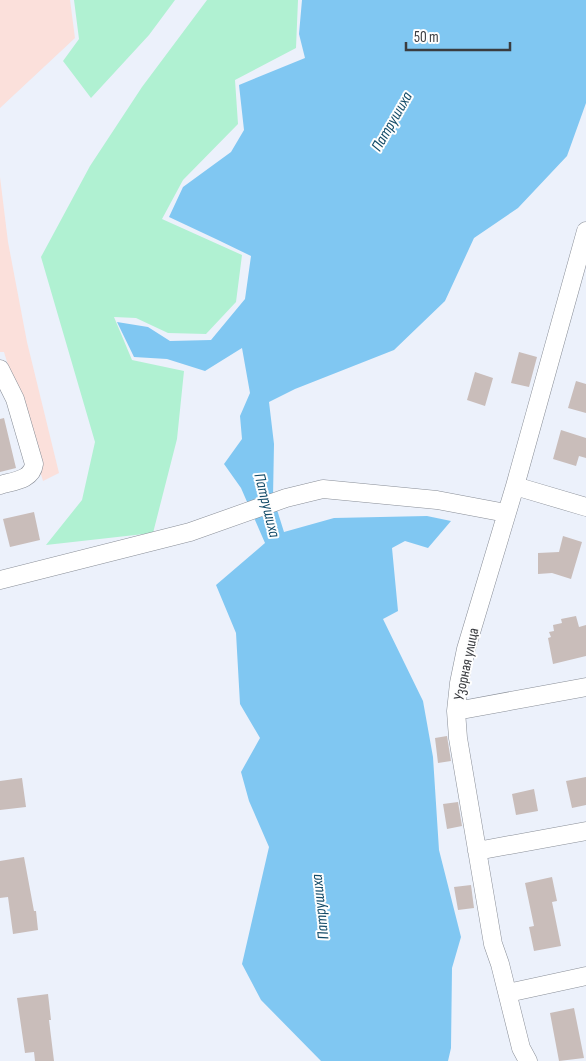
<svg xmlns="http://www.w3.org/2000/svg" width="586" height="1061" font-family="'Sofia Sans Condensed',sans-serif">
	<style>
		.industrial { fill: #fbe0db }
		.green { fill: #b0f1d2 }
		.water { fill: #80c7f2 }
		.building { fill: #c9bdba }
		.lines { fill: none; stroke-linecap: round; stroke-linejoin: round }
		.minor-casing { stroke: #898e97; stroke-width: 19 }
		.minor { stroke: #fff; stroke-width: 18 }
		.labels { text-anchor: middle; stroke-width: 4; stroke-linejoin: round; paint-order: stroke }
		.street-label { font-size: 15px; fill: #3a3c40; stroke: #fefefe }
		.water-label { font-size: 16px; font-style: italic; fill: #134b68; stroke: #fefefe }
	</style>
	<rect width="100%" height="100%" fill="#ecf1fb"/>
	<!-- industrial -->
	<path class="industrial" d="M 0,0 L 70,0 L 75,38 L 0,108 Z
		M 0,177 L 8,242 L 27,342 L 59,473 L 43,481 L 4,352 L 0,352 Z"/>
	<!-- green -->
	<path class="green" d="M 74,0 L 175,0 L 149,35 L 91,98 L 63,61 L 79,39 Z
		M 207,0 L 298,0 L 296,48 L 235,80 L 238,124 L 183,180 L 162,219 L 242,255 L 236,302 L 206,334 L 168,333 L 136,318 L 114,317 L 132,360 L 184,371 L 177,439 L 153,533 L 46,545 L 82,500 L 95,442 L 41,257 L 90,166 L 142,87 Z"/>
	<!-- water -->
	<path class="water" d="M 302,0 L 586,0 L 586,103 L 567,156 L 518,208 L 474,238 L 445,301 L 394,350 L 295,389 L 269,402 L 274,444 L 273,497 L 284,532 L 334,518 L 427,516 L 451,521 L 428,548 L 405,541 L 392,548 L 398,611 L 383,619 L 423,701 L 433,757 L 439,850 L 461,937 L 452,968 L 451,1048 L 448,1061 L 321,1061 L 261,1000 L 242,964 L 269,847 L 249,801 L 241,772 L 260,738 L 240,704 L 236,633 L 216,585 L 265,543 L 241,488 L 224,464 L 242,439 L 240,416 L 250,393 L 242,348 L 205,371 L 167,359 L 134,357 L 117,322 L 148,327 L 170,341 L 211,340 L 245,299 L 251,256 L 218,240 L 169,217 L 183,187 L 231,152 L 244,130 L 239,85 L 305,58 L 299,34 Z"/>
	<!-- building -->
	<path class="building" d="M 519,352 L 537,357 L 529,387 L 511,383 Z
		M 475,372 L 493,378 L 485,406 L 467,400 Z
		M 576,381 L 586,384 L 586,413 L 568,408 Z
		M 4,418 L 16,468 L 0,472 L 0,419 Z
		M 561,430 L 586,438 L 586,458 L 579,456 L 576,466 L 553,459 Z
		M 34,512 L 40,540 L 10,547 L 3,519 Z
		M 563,536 L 582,542 L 571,579 L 552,573 L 538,574 L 538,553 L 559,552 Z
		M 576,616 L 579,627 L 586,625 L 586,656 L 553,664 L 548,638 L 551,637 L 549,632 L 554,631 L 553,625 L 562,623 L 561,619 Z
		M 447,736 L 451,761 L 438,763 L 435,738 Z
		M 586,777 L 586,805 L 572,808 L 566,781 Z
		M 22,778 L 26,807 L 0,810 L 0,781 Z
		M 534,789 L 538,811 L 516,815 L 512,794 Z
		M 458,802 L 462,826 L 447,829 L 443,804 Z
		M 24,857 L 34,911 L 36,911 L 38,930 L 13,934 L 8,897 L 0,898 L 0,861 Z
		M 552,877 L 557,901 L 552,902 L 561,946 L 534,951 L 529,927 L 534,926 L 525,883 Z
		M 471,885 L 474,908 L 458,910 L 454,887 Z
		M 48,994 L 51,1020 L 49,1020 L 54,1061 L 35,1061 L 34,1052 L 25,1053 L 17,998 Z
		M 574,1008 L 584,1058 L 559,1061 L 550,1013 Z"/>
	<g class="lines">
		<!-- minor casing -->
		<g class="minor-casing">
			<path id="minor" d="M 0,369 L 15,399 L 34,464 C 32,480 14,481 0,485
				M 515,486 L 586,507
				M 0,580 L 190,532 L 286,498 L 323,489 L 437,500 L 506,513
				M 456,711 L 586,687
				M 477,851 L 586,831
				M 508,993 L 586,976
				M 528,1061 L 521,1048 L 500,964 L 493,944 L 458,738 L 456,711 L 459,683 L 466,649 L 515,486 L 586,231"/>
		</g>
		<!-- minor -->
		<use href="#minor" class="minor"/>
	</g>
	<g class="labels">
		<!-- street labels -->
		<g class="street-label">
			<text transform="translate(466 664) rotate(-78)" y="5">Узорная улица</text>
		</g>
		<!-- water labels -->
		<g class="water-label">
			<text transform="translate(391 121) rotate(-60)" y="6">Патрушиха</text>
			<text transform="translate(268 505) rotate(76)" y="6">Патрушиха</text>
			<text transform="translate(319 907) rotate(-96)" y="6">Патрушиха</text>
		</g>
	</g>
	<!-- scale -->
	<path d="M406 42v8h104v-8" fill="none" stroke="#3a3c40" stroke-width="2.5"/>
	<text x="414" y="42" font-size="15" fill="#3a3c40" stroke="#fefefe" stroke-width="4" paint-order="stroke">50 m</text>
</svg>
